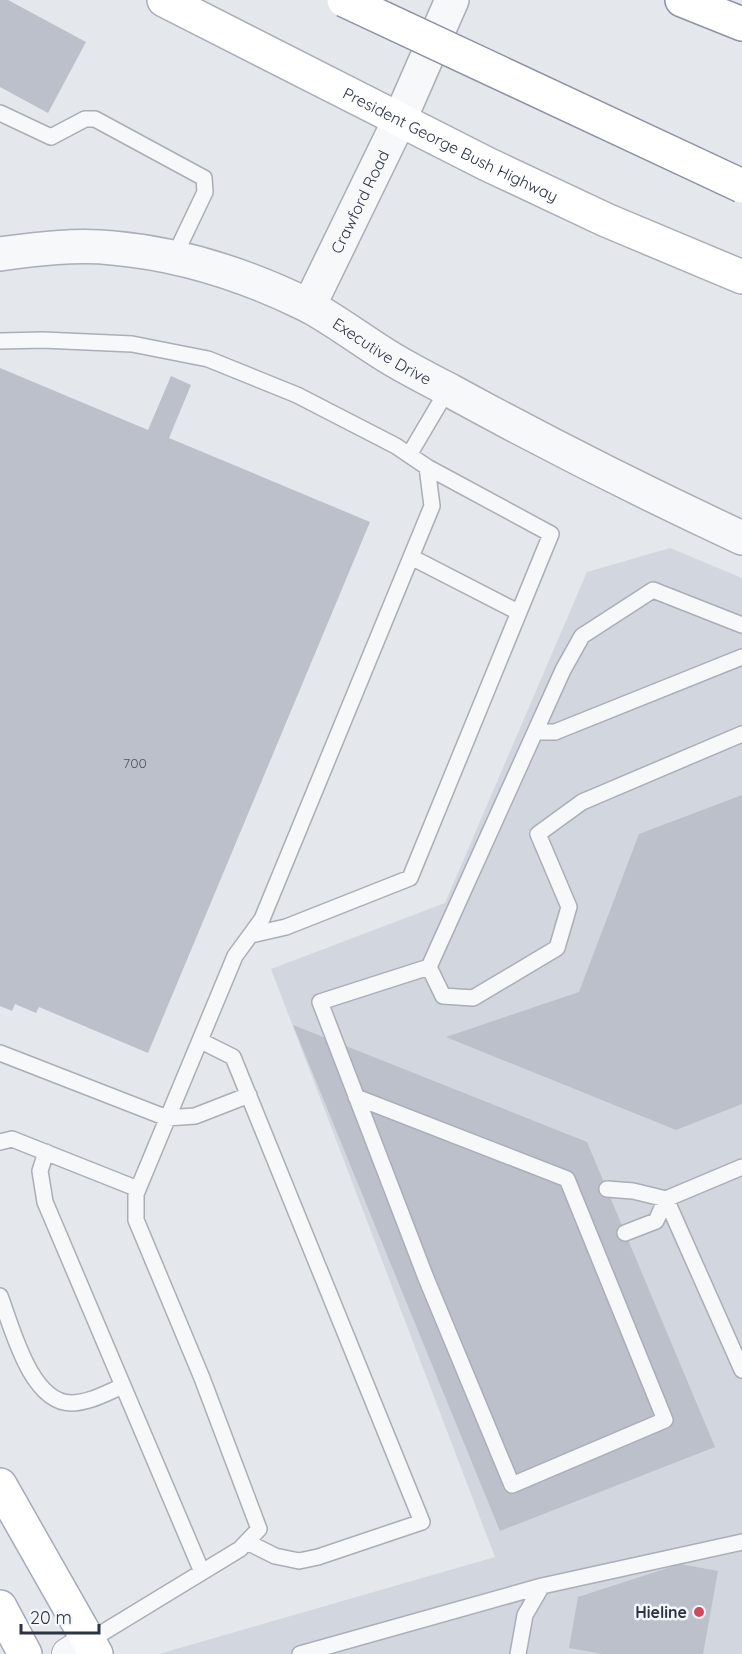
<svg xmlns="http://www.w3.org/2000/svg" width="742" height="1654" font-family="Quicksand,sans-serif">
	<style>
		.built { fill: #d2d6de }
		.building { fill: #bbc0ca }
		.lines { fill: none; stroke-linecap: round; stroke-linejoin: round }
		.service-casing { stroke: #a9aeb7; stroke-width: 18 }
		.minor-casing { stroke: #a9aeb7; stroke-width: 34 }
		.tertiary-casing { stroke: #a9aeb7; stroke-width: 36 }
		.secondary-casing { stroke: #a9aeb7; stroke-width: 36 }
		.primary-casing { stroke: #a3abb8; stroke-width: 36 }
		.motorway-casing { stroke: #8b94a3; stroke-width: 36 }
		.service { stroke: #f7f8fa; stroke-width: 15 }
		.minor { stroke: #f7f8fa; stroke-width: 32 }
		.tertiary { stroke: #f7f8fa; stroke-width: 33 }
		.secondary { stroke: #fff; stroke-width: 33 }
		.primary { stroke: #fff; stroke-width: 33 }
		.motorway { stroke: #fff; stroke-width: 33 }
		.motorway-bridge-casing { stroke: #8b94a3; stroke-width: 36; stroke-linecap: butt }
		.motorway-bridge { stroke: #fff; stroke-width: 33 }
		.poi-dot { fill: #d1495b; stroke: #f4f6f9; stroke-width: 2 }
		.labels { text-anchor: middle; stroke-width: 5; stroke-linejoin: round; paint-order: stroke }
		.number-label { font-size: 14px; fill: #4f5766 }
		.street-label { font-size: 16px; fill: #2b3445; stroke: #f4f6f9 }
		.poi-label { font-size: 16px; font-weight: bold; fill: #2b3445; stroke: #f4f6f9; text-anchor: end }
	</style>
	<rect width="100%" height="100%" fill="#e4e7ec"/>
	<!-- built -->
	<path class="built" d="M 670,548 L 742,578 L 742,1654 L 159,1654 L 495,1557 L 271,969 L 445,903 L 587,572 Z"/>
	<!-- building -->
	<path class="building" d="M 0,0 L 8,0 L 86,42 L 48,113 L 0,87 Z
		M 0,368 L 148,430 L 171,376 L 191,385 L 169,438 L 370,522 L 148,1053 L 39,1007 L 36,1013 L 15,1004 L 12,1011 L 0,1006 Z
		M 742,795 L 742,1104 L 676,1130 L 446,1037 L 579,992 L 639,834 Z
		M 293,1025 L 587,1142 L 715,1447 L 500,1531 Z
		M 680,1564 L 718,1571 L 703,1654 L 603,1654 L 569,1648 L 578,1597 Z"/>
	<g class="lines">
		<!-- service casing -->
		<g class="service-casing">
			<path id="service" d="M 0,113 L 51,137 L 85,119 L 95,119 L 204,178 L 205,192 L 174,257
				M 0,341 L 43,340 L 132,344 L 208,359 L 297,395 L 396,446 L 427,467 L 432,506 L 262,919 L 235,956 L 136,1194 L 136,1220 L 202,1378 L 259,1529 L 240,1549 L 89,1641
				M 409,455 L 448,389
				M 411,557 L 518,612
				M 742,625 L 653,590 L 582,636 L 563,670 L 429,967 L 443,996 L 473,998 L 557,948 L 569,907 L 538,834 L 582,802 L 742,734
				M 535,732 L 555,732 L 742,657
				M 251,935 L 286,927 L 410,878 L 551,534 L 427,467
				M 201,1041 L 233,1057 L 422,1522 L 318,1557 L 299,1561 L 275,1556 L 247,1542
				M 0,1053 L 167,1118 L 195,1116 L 249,1095
				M 356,1097 L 567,1179 L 665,1420 L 512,1485 L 426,1278 L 320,1002 L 429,967
				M 0,1142 L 12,1139 L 138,1189
				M 46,1152 L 40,1171 L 45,1202 L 202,1572
				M 742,1167 L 666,1199 L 742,1370
				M 607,1189 L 633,1191 L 666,1199 L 656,1221 L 625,1233
				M 0,1296 C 12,1327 30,1402 71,1403 C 89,1403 106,1393 123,1386
				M 300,1654 L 542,1586
				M 518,1654 L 525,1615 L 542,1586 L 742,1542"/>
		</g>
		<!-- minor casing -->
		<g class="minor-casing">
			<path id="minor" d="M 68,1654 L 89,1641"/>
		</g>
		<!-- tertiary casing -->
		<g class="tertiary-casing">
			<g id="tertiary">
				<path id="s1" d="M 0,254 C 36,249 77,244 113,248 C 181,254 246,275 307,305 C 335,320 361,340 387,356 C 408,369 430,380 451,391 C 546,443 643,492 742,538"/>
				<path id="s2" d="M 309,306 L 399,121 L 452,0"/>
			</g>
		</g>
		<!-- secondary casing -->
		<g class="secondary-casing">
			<g id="secondary">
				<path id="s3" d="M 164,0 L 487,164 L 606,220 L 742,277"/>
			</g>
		</g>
		<!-- primary casing -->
		<g class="primary-casing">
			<path id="primary" d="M 0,1485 L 96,1654
				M 0,1607 L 25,1654"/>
		</g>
		<!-- motorway casing -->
		<g class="motorway-casing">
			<path id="motorway" d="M 682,0 L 742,24"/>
		</g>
		<!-- service -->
		<use href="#service" class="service"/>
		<!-- minor -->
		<use href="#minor" class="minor"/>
		<!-- tertiary -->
		<use href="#tertiary" class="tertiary"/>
		<!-- secondary -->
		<use href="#secondary" class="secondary"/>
		<!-- primary -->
		<use href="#primary" class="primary"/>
		<!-- motorway -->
		<use href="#motorway" class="motorway"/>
		<!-- motorway-bridge casing -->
		<g class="motorway-bridge-casing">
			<path id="motorway-bridge" d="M 344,0 L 742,186"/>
		</g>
		<!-- motorway-bridge -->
		<use href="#motorway-bridge" class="motorway-bridge"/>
	</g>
	<!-- markers -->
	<circle class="poi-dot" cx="699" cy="1612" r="6"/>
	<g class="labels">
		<!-- number labels -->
		<g class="number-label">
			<text x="135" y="768">700</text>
		</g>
		<!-- street labels -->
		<g class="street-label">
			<text dy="6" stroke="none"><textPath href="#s3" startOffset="321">President George Bush Highway</textPath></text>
			<text dy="6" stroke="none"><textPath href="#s2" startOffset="116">Crawford Road</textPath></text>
			<text dy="6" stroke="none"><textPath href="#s1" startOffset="405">Executive Drive</textPath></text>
		</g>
		<!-- poi labels -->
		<g class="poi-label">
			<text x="687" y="1618">Hieline</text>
		</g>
	</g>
	<!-- scale -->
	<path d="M21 1624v9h78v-9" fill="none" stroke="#2b3445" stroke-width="3"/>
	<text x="30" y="1624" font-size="18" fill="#2b3445" stroke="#f4f6f9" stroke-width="4.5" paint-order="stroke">20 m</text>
</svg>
